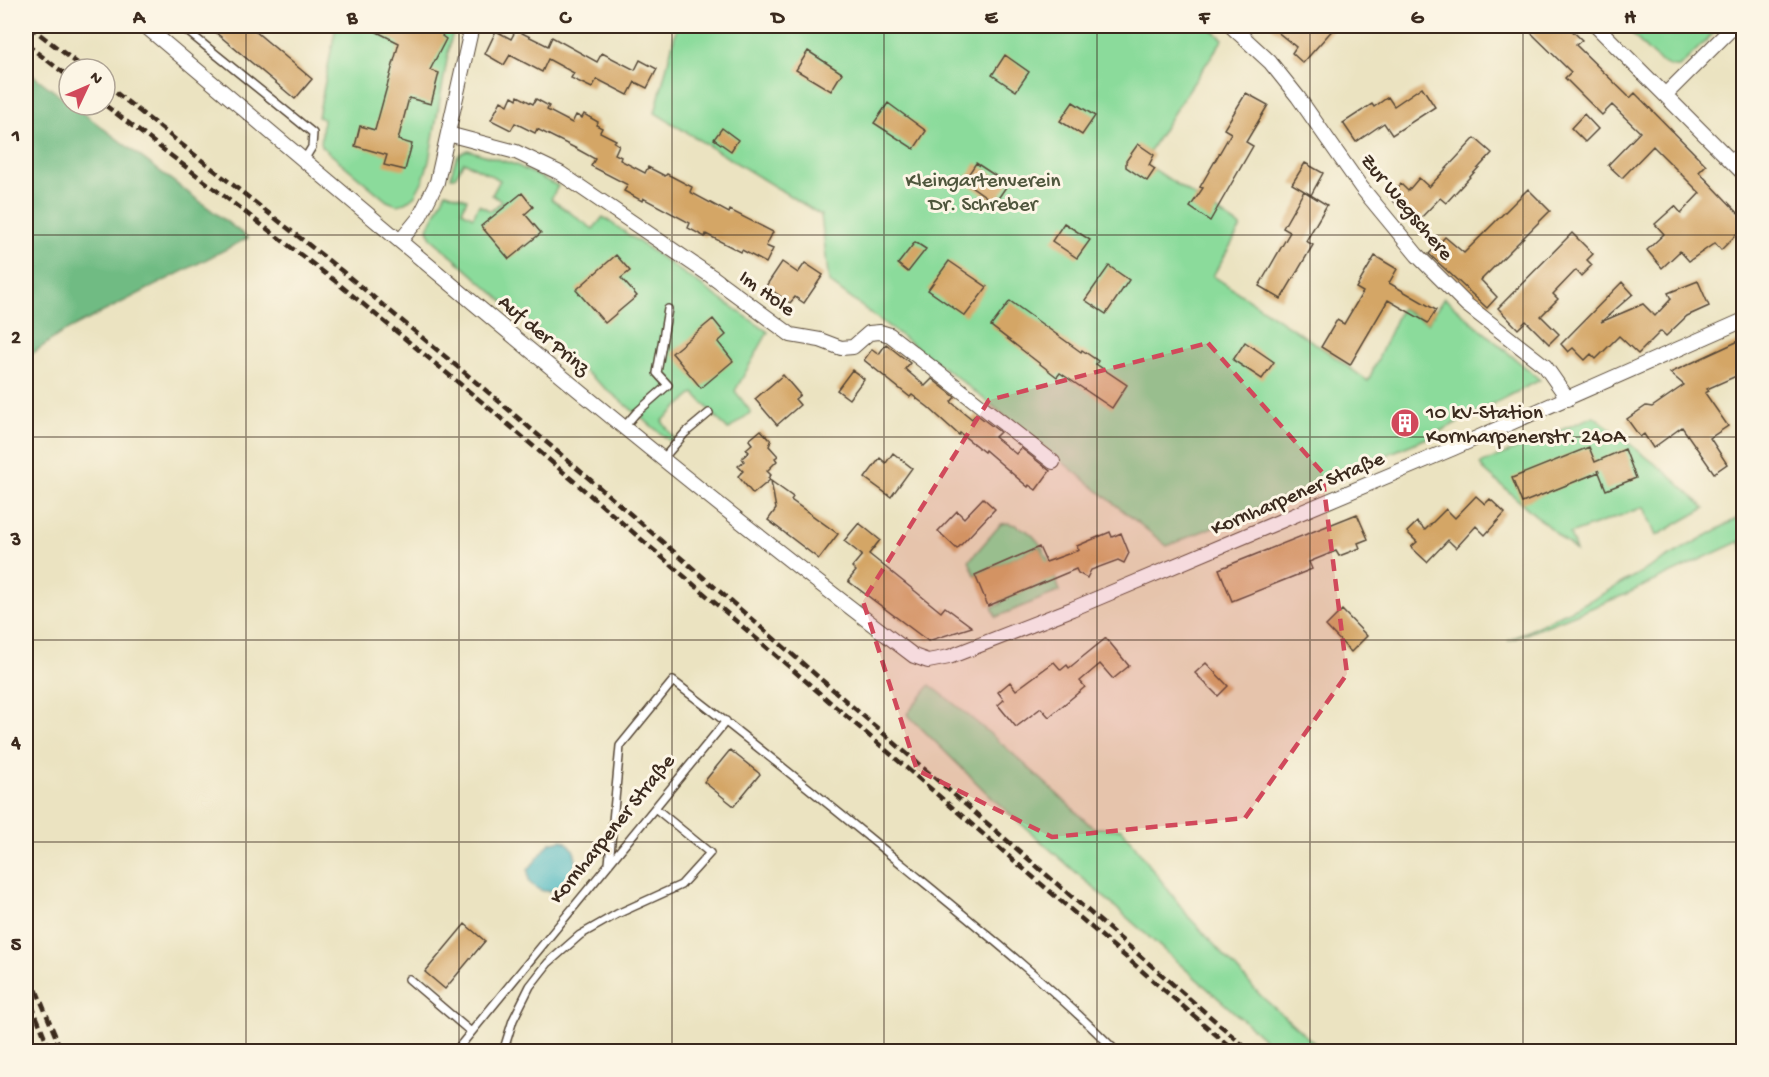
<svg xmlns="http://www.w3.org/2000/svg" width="1769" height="1077" font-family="'Gochi Hand',sans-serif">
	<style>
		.green { fill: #8bdb9b; stroke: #63825c; stroke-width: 1.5 }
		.forest { fill: #70bb83; stroke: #567250; stroke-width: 1.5 }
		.water { fill: #47b6bf; stroke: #41706e; stroke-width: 1.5 }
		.building { fill: #d4a666 }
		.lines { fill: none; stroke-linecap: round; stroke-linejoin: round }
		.service-casing { stroke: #554636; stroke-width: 10 }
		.minor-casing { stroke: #554636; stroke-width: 16 }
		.service { stroke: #fff; stroke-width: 7 }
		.minor { stroke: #fff; stroke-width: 14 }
		.rail { stroke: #3b2a1e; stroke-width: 4.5; stroke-dasharray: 9 4.5; stroke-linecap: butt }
		.marked { fill: #d1495b; fill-opacity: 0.2; stroke: #d1495b; stroke-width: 4.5; stroke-dasharray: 12 8; stroke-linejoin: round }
		.grid { fill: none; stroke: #3b2a1e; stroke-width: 1.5; stroke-opacity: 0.55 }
		.labels { text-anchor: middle; stroke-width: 6; stroke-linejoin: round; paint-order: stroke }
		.park-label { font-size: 21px; fill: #4f563d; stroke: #fcf5e5 }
		.street-label { font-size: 21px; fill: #3b2a1e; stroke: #fcf5e5 }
		.poi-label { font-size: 21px; fill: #3b2a1e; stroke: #fcf5e5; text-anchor: start }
		.neatline { fill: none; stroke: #3b2a1e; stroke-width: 2 }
		.grid-label { font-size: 20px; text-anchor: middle; font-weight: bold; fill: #3b2a1e }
	</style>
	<rect width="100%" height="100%" fill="#fcf5e5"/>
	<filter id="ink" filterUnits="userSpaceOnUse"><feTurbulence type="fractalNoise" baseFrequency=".0167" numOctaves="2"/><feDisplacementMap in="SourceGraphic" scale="12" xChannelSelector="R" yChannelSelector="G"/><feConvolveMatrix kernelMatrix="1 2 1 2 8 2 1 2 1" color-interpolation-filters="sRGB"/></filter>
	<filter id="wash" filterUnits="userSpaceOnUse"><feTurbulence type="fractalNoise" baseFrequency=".008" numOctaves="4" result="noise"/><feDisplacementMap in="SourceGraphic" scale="24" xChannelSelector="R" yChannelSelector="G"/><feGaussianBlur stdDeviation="1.35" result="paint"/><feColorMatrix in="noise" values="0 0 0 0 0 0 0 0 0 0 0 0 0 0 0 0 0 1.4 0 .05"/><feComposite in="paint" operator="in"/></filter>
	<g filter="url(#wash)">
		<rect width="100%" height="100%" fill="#ebe3c1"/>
		<!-- green -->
		<path class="green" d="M 336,26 L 455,26 L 450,43 L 429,161 L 423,180 L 415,195 L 405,203 L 397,205 L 387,201 L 321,146 L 323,119 L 318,117 Z
			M 677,26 L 1208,26 L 1223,39 L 1174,112 L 1143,162 L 1241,227 L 1213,276 L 1322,348 L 1368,381 L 1401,308 L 1428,323 L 1444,298 L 1540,380 L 1427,438 L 1167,546 L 959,379 L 829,282 L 821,215 L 655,113 Z
			M 1625,26 L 1721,26 L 1679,67 C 1660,70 1638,39 1625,26 Z
			M 468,150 L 516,165 L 558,186 L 551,199 L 593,229 L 603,217 L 768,332 L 735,391 L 751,412 L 728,430 L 694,393 L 662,421 L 674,438 L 670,441 L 555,347 L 431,238 L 428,228 L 446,192 L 467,199 L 462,211 L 473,217 L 479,205 L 491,211 L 502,201 L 492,195 L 500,180 L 464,162 L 455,177 L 451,177 C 454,164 454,155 468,150 Z
			M 1594,416 L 1668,474 L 1705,508 L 1656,536 L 1644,507 L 1570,534 L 1576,551 L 1483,469 L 1480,464 Z
			M 1743,515 L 1743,551 L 1740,541 L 1624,595 L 1508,641 L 1597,597 Z
			M 1008,523 C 1044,531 1048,561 1060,591 L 996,617 L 992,607 L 1001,604 L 1000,601 L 1052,578 L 1039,547 L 975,575 L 969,561 L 1001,524 Z
			M 930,685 C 988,729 1041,778 1093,828 L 1122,829 L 1188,916 L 1261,996 L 1323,1051 L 1278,1051 L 992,798 L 907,714 Z"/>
		<!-- forest -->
		<path class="forest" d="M 26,70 L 248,238 L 60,334 L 26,358 Z"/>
		<!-- water -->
		<path class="water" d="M 562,840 C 573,845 576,853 576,864 C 566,885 550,903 529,882 L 528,870 L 550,843 Z"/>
		<g id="blocks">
			<!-- building -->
			<path class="building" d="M 208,26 L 249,26 L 312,79 L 295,99 Z
				M 365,26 L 447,26 L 442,36 L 446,39 L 430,70 L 439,73 L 431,104 L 409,98 L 398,140 L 412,144 L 405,170 L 384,165 L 387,155 L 355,146 L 360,126 L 375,130 L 399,43 Z
				M 1270,26 L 1336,26 L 1303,63 L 1292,53 L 1296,47 Z
				M 1524,26 L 1567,26 L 1582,40 L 1576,45 L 1630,98 L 1635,93 L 1706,165 L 1699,172 L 1743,218 L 1743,228 L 1721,250 L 1715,243 L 1689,261 L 1680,251 L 1662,268 L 1647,250 L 1664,234 L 1655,224 L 1675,206 L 1681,213 L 1700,193 L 1653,146 L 1622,178 L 1608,165 L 1640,132 L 1612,105 L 1602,115 L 1565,78 L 1571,72 Z
				M 516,30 L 548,46 L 552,37 L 597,62 L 602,53 L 635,70 L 640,60 L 657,69 L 647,88 L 635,82 L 628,95 L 597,79 L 592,88 L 571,78 L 574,73 L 548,59 L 542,72 L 510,55 L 504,65 L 485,54 L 496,31 L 511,39 Z
				M 808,51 L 842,73 L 831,91 L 796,70 Z
				M 1005,55 L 1029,72 L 1016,91 L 992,75 Z
				M 1422,87 L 1435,107 L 1392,135 L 1384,123 L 1356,142 L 1343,123 L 1372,104 L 1374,107 L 1388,97 L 1394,106 Z
				M 1246,93 L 1268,105 L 1246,142 L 1253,146 L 1210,221 L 1190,207 L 1203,188 L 1200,187 L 1231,133 L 1224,129 Z
				M 512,96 L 517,99 L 518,96 L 533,104 L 536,99 L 549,106 L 547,110 L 572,123 L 576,115 L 582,118 L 584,114 L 598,122 L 596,125 L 602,128 L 600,132 L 616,140 L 614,142 L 619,145 L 615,154 L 621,157 L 620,160 L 645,173 L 648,167 L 665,176 L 667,174 L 692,187 L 690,192 L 729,213 L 730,210 L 773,232 L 766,246 L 773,249 L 766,263 L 742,250 L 741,252 L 706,234 L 705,237 L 688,228 L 690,223 L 643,198 L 642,201 L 624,191 L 628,185 L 591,166 L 595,159 L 575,148 L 537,129 L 535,133 L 515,123 L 511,130 L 491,120 L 501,101 L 508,105 Z
				M 1073,102 L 1095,116 L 1082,135 L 1060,121 Z
				M 888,103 L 926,131 L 914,149 L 874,123 Z
				M 1584,114 L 1598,129 L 1585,142 L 1571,128 Z
				M 722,128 L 738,140 L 731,151 L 714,139 Z
				M 1475,138 L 1492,153 L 1446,203 L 1440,198 L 1416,223 L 1389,197 L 1401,184 L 1408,191 L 1419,178 L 1429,187 Z
				M 1138,144 L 1154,155 L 1149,165 L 1155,169 L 1147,181 L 1126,167 L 1126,161 Z
				M 976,163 L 1008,184 L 995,203 L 964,181 Z
				M 1305,163 L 1323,173 L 1311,195 L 1292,184 Z
				M 1528,189 L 1550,211 L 1481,280 L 1497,297 L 1487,308 L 1429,254 L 1445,237 L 1464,253 Z
				M 1304,191 L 1327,205 L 1306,241 L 1313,245 L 1281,299 L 1259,286 L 1290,232 L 1283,228 Z
				M 522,193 L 533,207 L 525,214 L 541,233 L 509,259 L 481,226 Z
				M 1064,223 L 1090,240 L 1077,258 L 1052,241 Z
				M 1572,233 L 1593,254 L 1587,260 L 1592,265 L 1581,276 L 1576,270 L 1553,294 L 1558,299 L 1541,316 L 1559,334 L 1549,344 L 1526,321 L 1518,329 L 1498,308 Z
				M 915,242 L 926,249 L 908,272 L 898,264 Z
				M 616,255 L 630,271 L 621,278 L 637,296 L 605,323 L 576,290 Z
				M 1375,256 L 1397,269 L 1389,283 L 1436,310 L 1428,323 L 1388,300 L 1350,365 L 1321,347 L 1337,320 L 1344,324 L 1363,292 L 1356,288 Z
				M 949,261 L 987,287 L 965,316 L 928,290 Z
				M 782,262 L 798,273 L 805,263 L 823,275 L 804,303 L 795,297 L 790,303 L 766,286 Z
				M 1109,266 L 1129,280 L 1106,314 L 1085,300 Z
				M 1698,281 L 1709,306 L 1687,316 L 1666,336 L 1661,331 L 1638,354 L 1619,336 L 1596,359 L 1591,354 L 1585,360 L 1573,348 L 1568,352 L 1561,344 L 1622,282 L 1633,294 L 1601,322 L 1643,304 L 1655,316 L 1671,299 L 1668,293 Z
				M 1010,301 L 1081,352 L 1082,350 L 1098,361 L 1096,364 L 1127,385 L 1112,408 L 1060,373 L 1057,377 L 991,326 Z
				M 713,319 L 726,335 L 718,342 L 733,361 L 701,388 L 672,353 Z
				M 1743,339 L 1743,373 L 1707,389 L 1709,391 L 1705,393 L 1728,426 L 1710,438 L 1727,464 L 1714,473 L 1682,427 L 1653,448 L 1644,434 L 1640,437 L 1627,419 L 1646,406 L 1652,407 L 1684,385 L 1670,373 Z
				M 1245,342 L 1274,362 L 1262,379 L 1233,360 Z
				M 886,344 L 910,363 L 905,369 L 925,386 L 932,379 L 955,397 L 951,402 L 972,419 L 976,414 L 1000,432 L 995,437 L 1016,454 L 1021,448 L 1050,471 L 1036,490 L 1029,485 L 1028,487 L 985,450 L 984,452 L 960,433 L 959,435 L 928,407 L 912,395 L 910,397 L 864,360 L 872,349 L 879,354 Z
				M 852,370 L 864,379 L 849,399 L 837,390 Z
				M 783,375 L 800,395 L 795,399 L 800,405 L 777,425 L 755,399 Z
				M 761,430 L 771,441 L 769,446 L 778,456 L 775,458 L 777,461 L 767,471 L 771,475 L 768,478 L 770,480 L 753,494 L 738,476 L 743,471 L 738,466 L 744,461 L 742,458 L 749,452 L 746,449 L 752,444 L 749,440 Z
				M 1589,447 L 1595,462 L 1625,449 L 1636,478 L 1606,490 L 1598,470 L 1599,472 L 1522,503 L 1512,478 Z
				M 893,453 L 912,468 L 891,497 L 865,478 L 880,458 L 886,463 Z
				M 771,481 L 793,497 L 791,500 L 838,534 L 819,559 L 768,520 L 776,509 Z
				M 1476,496 L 1485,504 L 1490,499 L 1505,513 L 1485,535 L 1476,526 L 1456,548 L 1448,540 L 1427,562 L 1411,547 L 1417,542 L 1407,532 L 1417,522 L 1425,530 L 1446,509 L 1455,518 Z
				M 983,498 L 995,509 L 957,549 L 938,531 L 957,511 L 964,518 Z
				M 1357,514 L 1368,539 L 1358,543 L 1360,548 L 1339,556 L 1336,551 L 1309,562 L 1312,569 L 1232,601 L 1219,569 Z
				M 859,523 L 880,540 L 869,554 L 941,612 L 945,607 L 972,627 L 928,641 L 848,581 L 856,571 L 852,567 L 862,555 L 844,541 Z
				M 1110,532 L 1112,537 L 1121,533 L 1129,553 L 1124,563 L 1118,560 L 1091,570 L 1087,578 L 1078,573 L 1076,569 L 988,606 L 975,575 L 1039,547 L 1046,562 L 1079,550 L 1077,546 Z
				M 1342,610 L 1367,636 L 1351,652 L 1326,626 Z
				M 1106,638 L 1129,666 L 1113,679 L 1100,664 L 1080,681 L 1085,687 L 1049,717 L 1041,708 L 1016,727 L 998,705 L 1004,700 L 998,692 L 1010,682 L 1016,690 L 1054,662 L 1061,670 L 1067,665 L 1069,668 Z
				M 1206,663 L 1228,686 L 1218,696 L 1195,673 Z
				M 730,750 L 760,774 L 734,806 L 704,782 Z
				M 465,924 L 485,941 L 445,989 L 425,972 Z"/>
		</g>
	</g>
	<g filter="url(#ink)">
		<use href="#blocks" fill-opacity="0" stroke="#554636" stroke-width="1.5"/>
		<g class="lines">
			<!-- service casing -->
			<g class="service-casing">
				<path id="service" d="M 181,26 L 313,133 L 312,147 L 304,160
					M 624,427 L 636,413 L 668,385 L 657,373 L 668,309
					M 662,460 L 685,433 L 709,413
					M 609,864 L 620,746 L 673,681 C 752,741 828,804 904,866 C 977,926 1050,985 1117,1052
					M 409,979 L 471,1032
					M 455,1052 L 726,721
					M 503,1052 L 513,1020 L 530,986 L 548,963 L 580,935 L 617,914 L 681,885 L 710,853 L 655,808"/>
			</g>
			<!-- minor casing -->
			<g class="minor-casing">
				<path id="minor" d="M 145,26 C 398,239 649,456 914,656 L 928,661 L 949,657 L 1072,609 L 1454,448 L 1744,320
					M 1231,26 L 1270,62 L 1298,97 L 1361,187 L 1417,255 L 1467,305 L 1545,366 L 1568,399
					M 1596,26 L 1744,174
					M 1665,95 L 1734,26
					M 448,134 L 516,152 L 560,173 L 711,276 L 791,335 L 820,340 L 841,348 L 853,347 L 869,333 L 880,332 L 890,335 L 1053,462
					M 401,240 L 419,218 L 437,182 L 472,26"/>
			</g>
			<!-- service -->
			<use href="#service" class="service"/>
			<!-- minor -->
			<use href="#minor" class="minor"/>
			<!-- rail -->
			<path class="rail" d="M 29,26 L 85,69
				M 26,44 L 69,77
				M 105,84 L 342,271 L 489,393 L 628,512 L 1251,1052
				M 105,105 L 335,281 L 482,402 L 1236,1052
				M 26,965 L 62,1052
				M 26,991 L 51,1052
				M 26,1038 L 31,1052"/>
		</g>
	</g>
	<!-- marked area -->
	<path class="marked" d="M 1208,343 L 1322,472 L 1347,674 L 1245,818 L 1052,837 L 917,770 L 863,601 L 989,400 Z"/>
	<!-- grid -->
	<path class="grid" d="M 246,26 L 246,1052M 459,26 L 459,1052M 672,26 L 672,1052M 884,26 L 884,1052M 1097,26 L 1097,1052M 1310,26 L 1310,1052M 1523,26 L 1523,1052M 26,235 L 1744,235M 26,437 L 1744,437M 26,640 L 1744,640M 26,842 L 1744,842"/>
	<!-- icons -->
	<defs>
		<g id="building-disc" transform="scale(1.5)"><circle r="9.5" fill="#d1495b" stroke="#fcf5e5"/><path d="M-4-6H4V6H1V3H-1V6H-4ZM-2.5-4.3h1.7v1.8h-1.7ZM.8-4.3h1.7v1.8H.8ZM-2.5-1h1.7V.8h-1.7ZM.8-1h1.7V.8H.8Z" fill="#fff"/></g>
	</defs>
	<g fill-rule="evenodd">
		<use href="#building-disc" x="1405" y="423"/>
	</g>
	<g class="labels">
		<!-- park labels -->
		<g class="park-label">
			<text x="983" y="186">Kleingartenverein<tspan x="983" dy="24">Dr. Schreber</tspan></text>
		</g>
		<!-- street labels -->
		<g class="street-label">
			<text transform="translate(1408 206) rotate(50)" y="7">Zur Wegschere</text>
			<text transform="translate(768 292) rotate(36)" y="7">Im Hole</text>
			<text transform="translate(545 334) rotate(40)" y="7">Auf der Prinz</text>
			<text transform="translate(1297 492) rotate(-23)" y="7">Kornharpener Straße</text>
			<text transform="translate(611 828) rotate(-51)" y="7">Kornharpener Straße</text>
		</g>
		<!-- poi labels -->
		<g class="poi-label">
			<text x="1426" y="418">10 kV-Station<tspan x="1426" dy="24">Kornharpenerstr. 240A</tspan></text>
		</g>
	</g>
	<!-- margin -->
	<rect width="1769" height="1077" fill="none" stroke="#fcf5e5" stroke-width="66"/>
	<!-- north arrow -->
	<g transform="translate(87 87) rotate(46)"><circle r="28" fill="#fcf5e5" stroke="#afa495" stroke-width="1.5"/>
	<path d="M0-4.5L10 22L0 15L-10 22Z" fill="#d1495b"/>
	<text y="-9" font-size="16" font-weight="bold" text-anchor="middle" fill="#3b2a1e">N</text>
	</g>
	<rect x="33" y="33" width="1703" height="1011" class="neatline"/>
	<g class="grid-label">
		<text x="139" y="23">A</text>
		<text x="352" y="23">B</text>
		<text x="565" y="23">C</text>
		<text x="778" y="23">D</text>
		<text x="991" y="23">E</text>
		<text x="1204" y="23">F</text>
		<text x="1417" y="23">G</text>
		<text x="1630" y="23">H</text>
		<text x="16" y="141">1</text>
		<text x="16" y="343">2</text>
		<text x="16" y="545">3</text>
		<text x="16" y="748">4</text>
		<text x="16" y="950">5</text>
	</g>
</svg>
